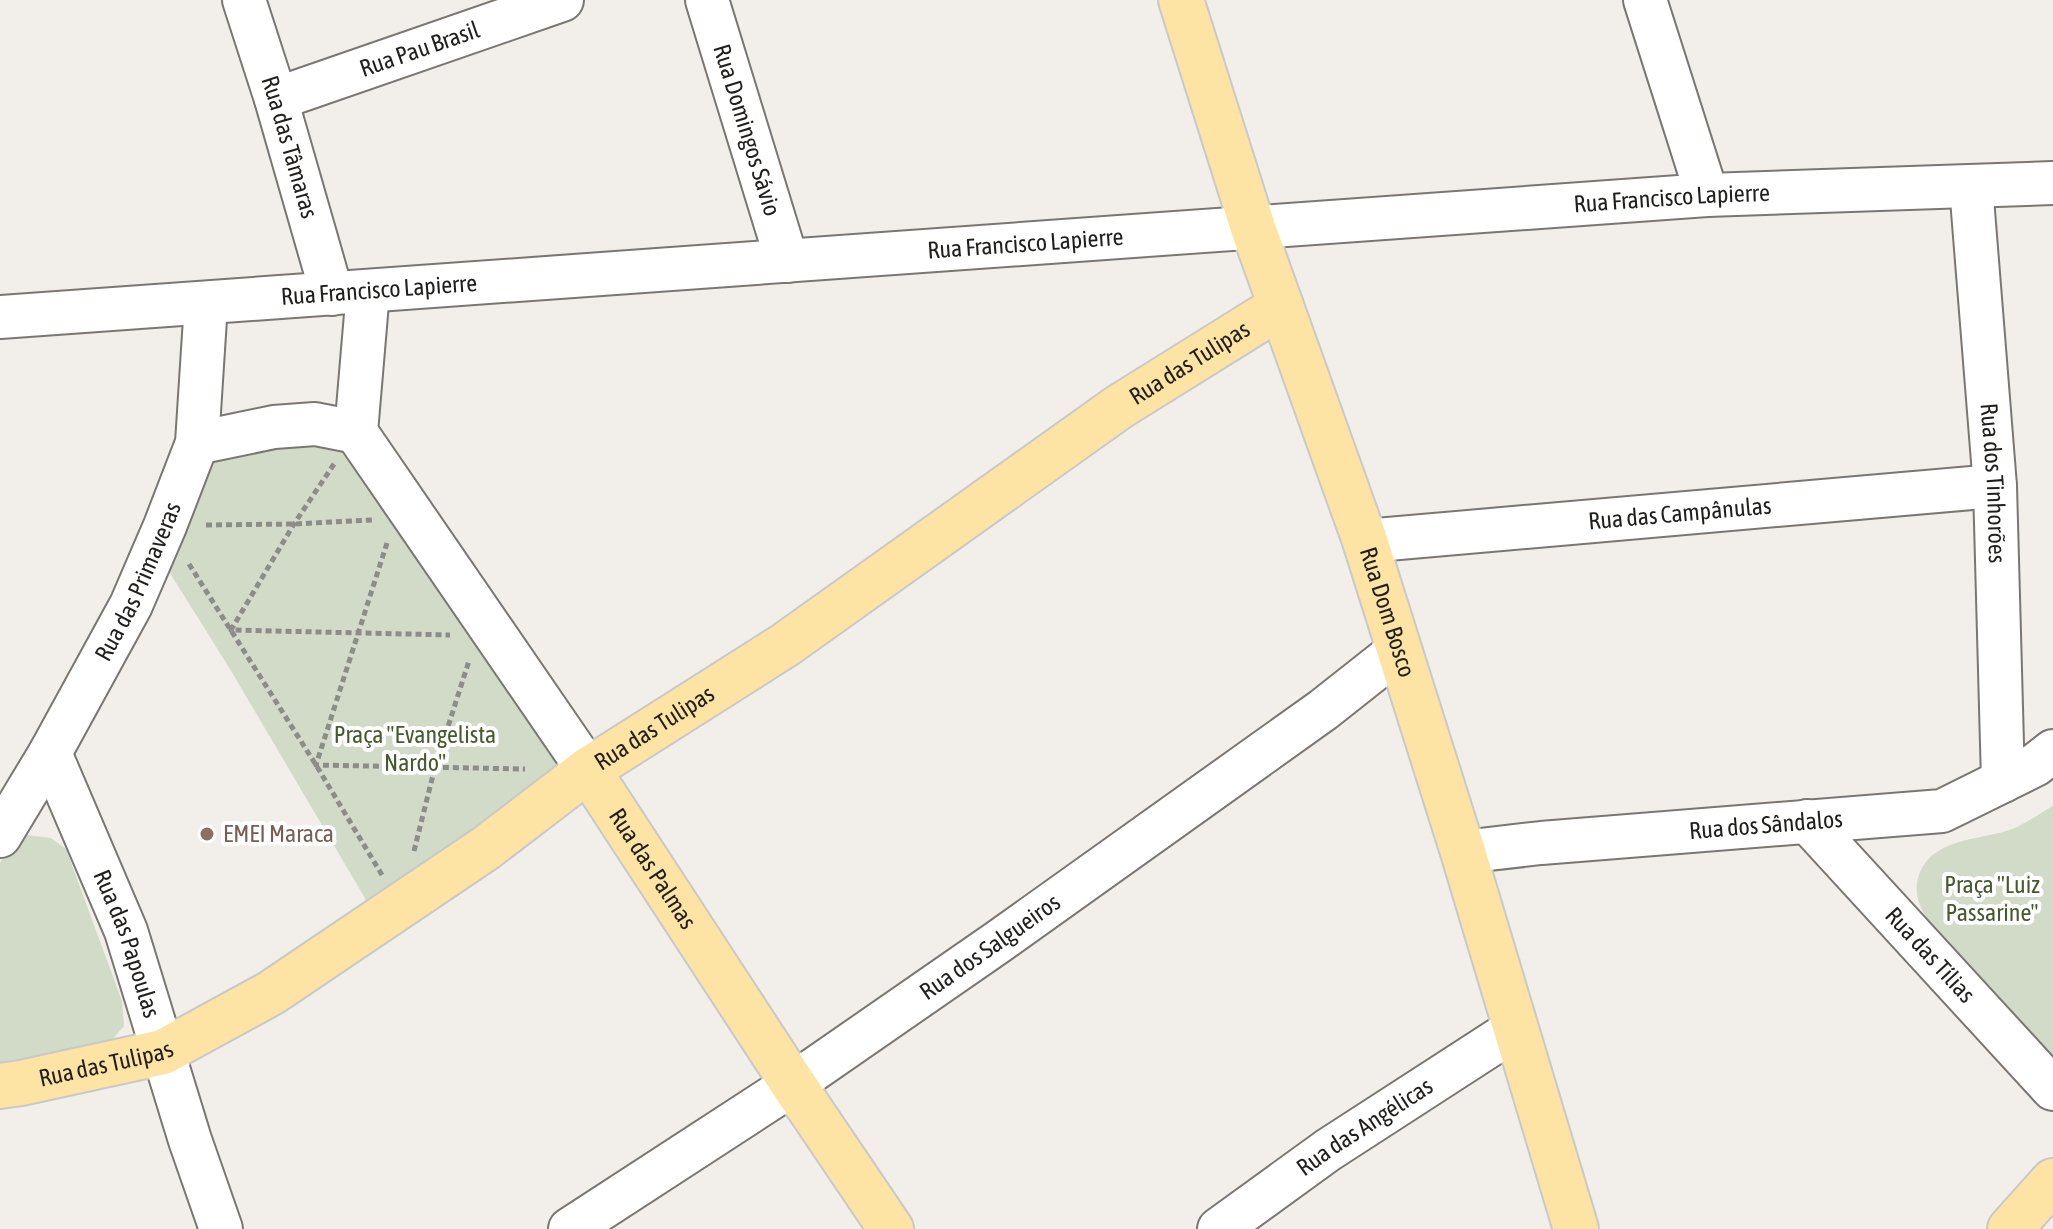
<svg xmlns="http://www.w3.org/2000/svg" width="2053" height="1229" font-family="'Asap Condensed',sans-serif">
	<style>
		.green { fill: #d1dbc7 }
		.lines { fill: none; stroke-linecap: round; stroke-linejoin: round }
		.minor-casing { stroke: #7a7672; stroke-width: 46 }
		.major-casing { stroke: #c9c9c9; stroke-width: 48 }
		.path { stroke: #8e8c89; stroke-width: 5; stroke-dasharray: 6 4; stroke-linecap: butt }
		.minor { stroke: #fff; stroke-width: 42 }
		.major { stroke: #fde4a4; stroke-width: 44 }
		.education-dot { fill: #8d6e63; stroke: #fff; stroke-width: 3 }
		.labels { text-anchor: middle; stroke-width: 8; stroke-linejoin: round; paint-order: stroke }
		.street-label { font-size: 24px; fill: #201f1d; stroke: #fff }
		.park-label { font-size: 24px; fill: #445a2c; stroke: #fff }
		.education-label { font-size: 24px; fill: #785e54; stroke: #fff; text-anchor: start }
	</style>
	<rect width="100%" height="100%" fill="#f2eeea"/>
	<!-- green -->
	<path class="green" d="M 356,432 L 588,770 L 372,910 L 230,669 L 158,554 L 203,465 L 230,450 Z
		M 2053,806 L 2053,1057 L 1929,921 C 1919,907 1913,892 1919,875 C 1933,836 1983,841 2015,828 C 2028,822 2041,813 2053,806 Z
		M 27,835 L 51,838 L 66,849 L 122,1001 L 124,1026 L 109,1043 L 0,1068 L 0,863 L 9,845 Z"/>
	<g class="lines">
		<!-- minor casing -->
		<g class="minor-casing">
			<g id="minor">
				<path id="s1" d="M 244,0 L 276,99 L 332,294"/>
				<path id="s2" d="M 707,0 L 787,261"/>
				<path d="M 1645,0 L 1707,195"/>
				<path id="s3" d="M 276,99 L 562,0"/>
				<path id="s4" d="M 1971,186 L 1995,486 L 2003,781"/>
				<path d="M 368,291 L 356,432 L 588,770"/>
				<path id="s5" d="M 0,317 L 1707,195 L 2053,183"/>
				<path d="M 197,443 L 274,427 L 315,424 L 356,432"/>
				<path id="s6" d="M 1365,541 L 1995,486"/>
				<path id="s7" d="M 50,753 L 126,931 L 190,1140 L 221,1229"/>
				<path id="s8" d="M 1807,821 L 2053,1089"/>
				<path id="s9" d="M 0,836 L 50,753 L 131,605 L 165,526 L 197,443 L 206,303"/>
				<path id="s10" d="M 1463,852 L 1541,843 L 1942,811 L 2035,765 L 2053,751"/>
				<path id="s11" d="M 570,1229 L 793,1084 L 998,942 L 1323,710 L 1399,650"/>
				<path id="s12" d="M 1219,1229 L 1328,1150 L 1515,1029"/>
			</g>
		</g>
		<!-- major casing -->
		<g class="major-casing">
			<g id="major">
				<path id="s13" d="M 1181,0 L 1253,228 L 1365,541 L 1463,852 L 1576,1229"/>
				<path id="s14" d="M 588,770 L 793,1084 L 891,1229"/>
				<path id="s15" d="M 0,1086 L 21,1083 L 163,1052 L 271,993 L 486,848 L 588,770 L 785,645 L 1119,407 L 1281,306"/>
				<path d="M 2010,1229 L 2053,1181"/>
			</g>
		</g>
		<!-- path -->
		<path class="path" d="M 334,464 L 294,524 L 231,630 L 450,635
			M 206,525 L 294,524 L 372,520
			M 387,543 L 316,765 L 525,769
			M 189,564 L 316,765 L 382,875
			M 414,851 L 435,767 L 469,661"/>
		<!-- minor -->
		<use href="#minor" class="minor"/>
		<!-- major -->
		<use href="#major" class="major"/>
	</g>
	<!-- markers -->
	<circle class="education-dot" cx="207" cy="834" r="8"/>
	<g class="labels">
		<!-- street labels -->
		<g class="street-label">
			<text dy="8" stroke="none"><textPath href="#s3" startOffset="152">Rua Pau Brasil</textPath></text>
			<text dy="8" stroke="none"><textPath href="#s2" startOffset="136">Rua Domingos Sávio</textPath></text>
			<text dy="8" stroke="none"><textPath href="#s1" startOffset="154">Rua das Tâmaras</textPath></text>
			<text dy="8" stroke="none"><textPath href="#s5" startOffset="1676">Rua Francisco Lapierre</textPath></text>
			<text dy="8" stroke="none"><textPath href="#s5" startOffset="1028">Rua Francisco Lapierre</textPath></text>
			<text dy="8" stroke="none"><textPath href="#s5" startOffset="380">Rua Francisco Lapierre</textPath></text>
			<text dy="8" stroke="none"><textPath href="#s15" startOffset="1404">Rua das Tulipas</textPath></text>
			<text dy="8" stroke="none"><textPath href="#s4" startOffset="298">Rua dos Tinhorões</textPath></text>
			<text dy="8" stroke="none"><textPath href="#s6" startOffset="316">Rua das Campânulas</textPath></text>
			<text dy="8" stroke="none"><textPath href="#s9" startOffset="290">Rua das Primaveras</textPath></text>
			<text dy="8" stroke="none"><textPath href="#s13" startOffset="646">Rua Dom Bosco</textPath></text>
			<text dy="8" stroke="none"><textPath href="#s15" startOffset="756">Rua das Tulipas</textPath></text>
			<text dy="8" stroke="none"><textPath href="#s10" startOffset="304">Rua dos Sândalos</textPath></text>
			<text dy="8" stroke="none"><textPath href="#s14" startOffset="118">Rua das Palmas</textPath></text>
			<text dy="8" stroke="none"><textPath href="#s7" startOffset="206">Rua das Papoulas</textPath></text>
			<text dy="8" stroke="none"><textPath href="#s11" startOffset="506">Rua dos Salgueiros</textPath></text>
			<text dy="8" stroke="none"><textPath href="#s8" startOffset="182">Rua das Tílias</textPath></text>
			<text dy="8" stroke="none"><textPath href="#s15" startOffset="108">Rua das Tulipas</textPath></text>
			<text dy="8" stroke="none"><textPath href="#s12" startOffset="178">Rua das Angélicas</textPath></text>
		</g>
		<!-- park labels -->
		<g class="park-label">
			<text x="415" y="743">Praça "Evangelista<tspan x="415" dy="28">Nardo"</tspan></text>
			<text x="1992" y="893">Praça "Luiz<tspan x="1992" dy="28">Passarine"</tspan></text>
		</g>
		<!-- education labels -->
		<g class="education-label">
			<text x="223" y="842">EMEI Maraca</text>
		</g>
	</g>
</svg>
